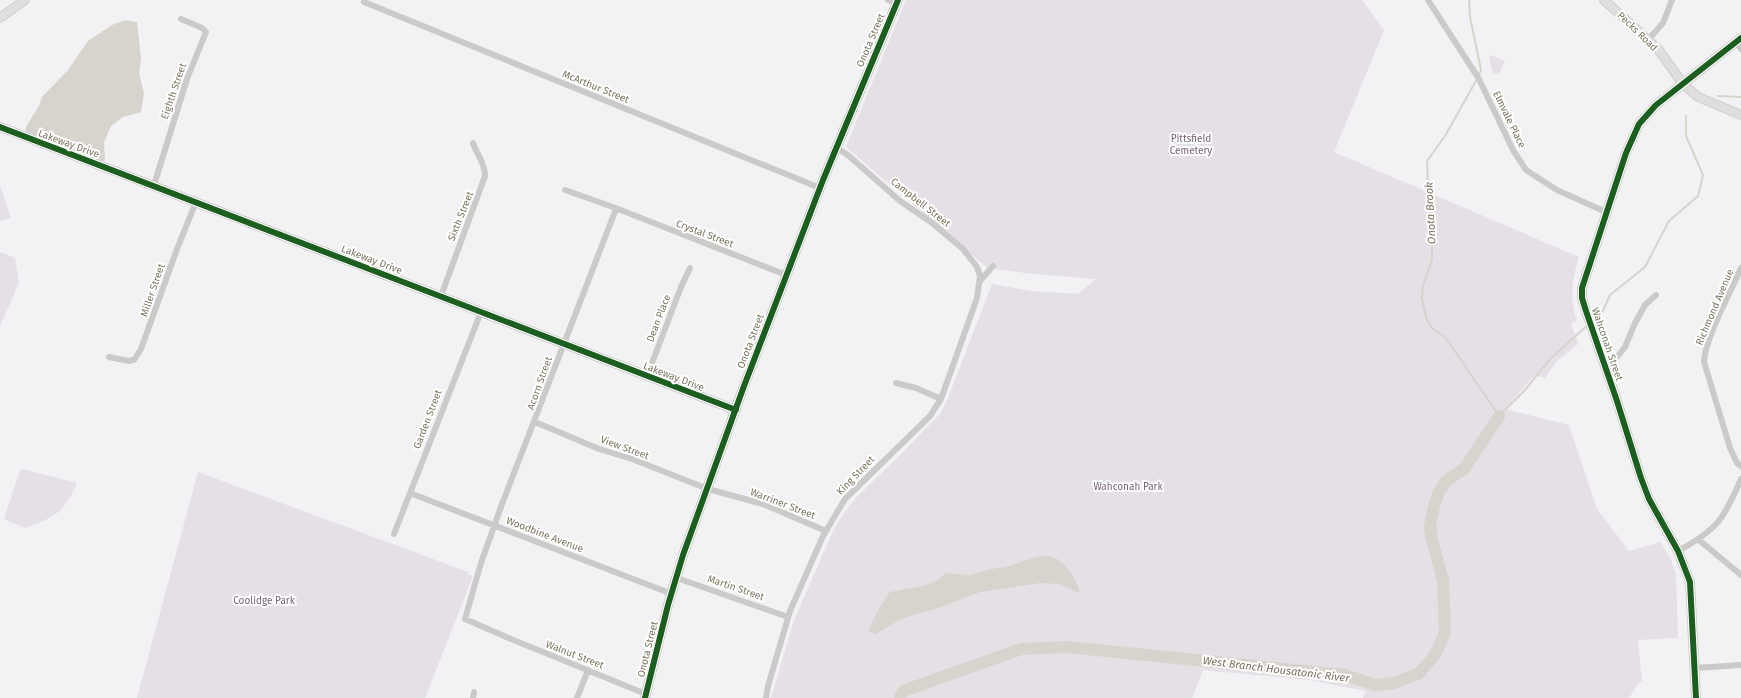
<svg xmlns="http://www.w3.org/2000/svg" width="1741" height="698" font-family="'Fira Sans',sans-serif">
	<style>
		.green { fill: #e5dfe6 }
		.water { fill: #d7d3cd }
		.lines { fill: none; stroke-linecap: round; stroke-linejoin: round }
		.stream { stroke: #d7d3cd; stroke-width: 2 }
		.river { stroke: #d7d3cd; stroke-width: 12 }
		.secondary-casing { stroke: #cfcecd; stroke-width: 10 }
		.street { stroke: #cbcac8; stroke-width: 6 }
		.secondary { stroke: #dfdede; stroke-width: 8 }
		.cycleway-casing { stroke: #fff; stroke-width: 8 }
		.cycleway { stroke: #1b5e20; stroke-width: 6 }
		.labels { text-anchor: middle; stroke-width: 4; stroke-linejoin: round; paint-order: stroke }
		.street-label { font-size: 10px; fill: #7b755f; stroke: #fff }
		.park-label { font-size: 10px; fill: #796276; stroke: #fff }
		.water-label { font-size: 11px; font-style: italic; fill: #7f715f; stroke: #fff }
	</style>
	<rect width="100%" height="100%" fill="#f2f1f3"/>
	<!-- green -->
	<path class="green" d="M 906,0 L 1362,0 L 1384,30 L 1334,152 L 1579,257 C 1572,280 1569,298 1577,321 L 1571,323 L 1578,344 L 1556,362 L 1545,378 L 1535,375 L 1505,409 L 1569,425 L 1597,509 L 1629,551 L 1660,542 L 1671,560 L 1676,574 L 1678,638 L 1638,640 L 1642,682 L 1640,681 L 1629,698 L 1363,698 L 1366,691 L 1309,680 L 1203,670 L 1192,698 L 771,698 L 794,620 L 834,529 L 844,513 L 856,498 L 901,454 L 940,414 L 946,403 L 992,284 L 1032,291 L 1078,294 L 1096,279 L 1033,274 L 987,268 L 846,147 Z
		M 1491,55 L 1505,61 L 1499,74 L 1493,74 L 1489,57 Z
		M 0,186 L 11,218 L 0,221 Z
		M 0,253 L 3,253 L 15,258 L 19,283 L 0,326 Z
		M 22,469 L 77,483 C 64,513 55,517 25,528 L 4,519 L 19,473 Z
		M 198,472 L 468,572 L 467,574 L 473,576 L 425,698 L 137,698 Z"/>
	<!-- water -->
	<path class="water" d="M 125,20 L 137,22 L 141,58 L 139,74 L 144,93 L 141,112 L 123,117 L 111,126 L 104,142 L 105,160 L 103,161 L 31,136 L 25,132 L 27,125 L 39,106 L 42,97 L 68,70 L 88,41 L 112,25 Z
		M 1048,556 C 1052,557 1056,558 1060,561 C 1067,565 1081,586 1079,593 L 1060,584 L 1040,583 L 980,592 L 936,609 L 912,615 L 896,622 L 876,634 L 869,632 C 869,626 885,597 890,592 L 924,586 L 938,580 L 946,573 L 970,575 L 992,569 L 1006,567 L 1036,557 Z"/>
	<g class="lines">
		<!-- stream -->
		<path class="stream" d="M 1469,0 L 1470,17 L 1481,70 L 1479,75
			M 1477,79 L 1445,136 L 1427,161 L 1428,183 L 1431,196 L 1429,217 L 1432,237 L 1432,260 L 1423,286 L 1422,299 L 1427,320 L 1432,328 L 1446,338 L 1499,416 L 1524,391 L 1550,359 L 1588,325
			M 1718,96 L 1741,97
			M 1592,322 L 1602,313 L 1610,295 L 1645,267 L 1669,221 L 1698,196 L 1703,175 L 1686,136 L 1686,116"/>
		<!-- river -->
		<path class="river" d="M 900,698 L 903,691 L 1021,649 L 1067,647 L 1345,675 L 1376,685 L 1394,683 L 1418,674 L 1431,660 L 1438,649 L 1445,632 L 1443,580 L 1432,540 L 1430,527 L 1434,506 L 1439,492 L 1446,481 L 1464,469 L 1499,416"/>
		<!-- secondary casing -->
		<g class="secondary-casing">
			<path id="secondary" d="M 1604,0 L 1658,49 L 1683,84 L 1698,97 L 1741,115
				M 0,18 L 25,0
				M 0,127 L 736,410
				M 645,698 L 668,605 L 683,555 L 744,386 L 823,180 L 898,0
				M 1696,698 L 1690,582 L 1678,551 L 1649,499 L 1641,478 L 1617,401 L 1586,311 L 1582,298 L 1582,288 L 1626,153 L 1639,124 L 1656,105 L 1741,38"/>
		</g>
		<!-- street -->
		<path class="street" d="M 888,0 L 896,3
			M 1428,0 L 1479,79 L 1513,150 L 1526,170 L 1557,190 L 1606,212
			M 364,2 L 820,188
			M 1648,40 L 1663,23 L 1672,0
			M 1736,42 L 1741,49
			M 154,185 L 187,79 L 206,32 L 202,28 L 181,19
			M 565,190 L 613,207 L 786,275
			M 616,209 L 502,504 L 481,563 L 465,619 L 511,639 L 646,694
			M 1741,268 C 1731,292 1705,338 1704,362 L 1730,448 L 1737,463 L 1741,466
			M 980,281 L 993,266
			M 441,296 L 485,176 C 485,163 477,155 473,143
			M 109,357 L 129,361 L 134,360 L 141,349 L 177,249 L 196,202
			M 1604,363 L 1617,357 L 1625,347 L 1635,323 L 1645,305 L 1656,295
			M 647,376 L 681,287 L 690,268
			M 896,383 L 916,388 L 941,399
			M 535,422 L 599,449 L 632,459 L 708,489 L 763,504 L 826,531
			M 410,493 L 672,594
			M 394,534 L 481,312
			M 1699,540 L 1741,575
			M 1678,551 C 1717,530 1724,519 1741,479
			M 677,578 L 788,617
			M 1695,668 L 1741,665
			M 473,698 L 474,692
			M 577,698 L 588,670
			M 766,698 L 768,686 L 790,611 L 823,536 L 845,499 L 930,416 L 941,399 L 977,298 L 980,276 L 977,267 L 963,249 L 932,223 L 900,201 L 849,156 L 837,148"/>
		<!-- secondary -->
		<use href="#secondary" class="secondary"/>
		<!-- cycleway casing -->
		<g class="cycleway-casing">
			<path id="cycleway" d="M 0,127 L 736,410
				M 645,698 L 668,605 L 683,555 L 744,386 L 823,180 L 898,0
				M 1696,698 L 1690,582 L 1678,551 L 1649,499 L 1641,478 L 1617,401 L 1586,311 L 1582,298 L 1582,288 L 1626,153 L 1639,124 L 1656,105 L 1741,38"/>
		</g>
		<!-- cycleway -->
		<use href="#cycleway" class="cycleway"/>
	</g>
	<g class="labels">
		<!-- street labels -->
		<g class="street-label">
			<text transform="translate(1638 31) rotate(44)" y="4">Pecks Road</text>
			<text transform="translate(870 40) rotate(-67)" y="4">Onota Street</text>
			<text transform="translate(596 86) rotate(22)" y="4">McArthur Street</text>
			<text transform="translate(173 91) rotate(-71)" y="4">Eighth Street</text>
			<text transform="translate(1510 119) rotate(64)" y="4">Elmvale Place</text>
			<text transform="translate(69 143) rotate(20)" y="4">Lakeway Drive</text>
			<text transform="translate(921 202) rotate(38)" y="4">Campbell Street</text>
			<text transform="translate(460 216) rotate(-68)" y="4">Sixth Street</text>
			<text transform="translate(705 233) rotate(21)" y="4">Crystal Street</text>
			<text transform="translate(372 259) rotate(21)" y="4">Lakeway Drive</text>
			<text transform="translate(152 290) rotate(-71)" y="4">Miller Street</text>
			<text transform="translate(1714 307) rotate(-67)" y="4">Richmond Avenue</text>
			<text transform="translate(658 318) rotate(-69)" y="4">Dean Place</text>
			<text transform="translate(750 341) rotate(-69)" y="4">Onota Street</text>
			<text transform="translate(1608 344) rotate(71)" y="4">Wahconah Street</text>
			<text transform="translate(674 376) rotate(21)" y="4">Lakeway Drive</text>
			<text transform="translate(539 383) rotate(-70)" y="4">Acorn Street</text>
			<text transform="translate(427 419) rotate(-69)" y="4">Garden Street</text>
			<text transform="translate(625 447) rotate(20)" y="4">View Street</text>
			<text transform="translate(855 475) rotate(-46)" y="4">King Street</text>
			<text transform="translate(783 503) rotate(21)" y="4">Warriner Street</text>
			<text transform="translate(545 534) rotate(21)" y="4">Woodbine Avenue</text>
			<text transform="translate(736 587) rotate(19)" y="4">Martin Street</text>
			<text transform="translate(647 649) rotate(-76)" y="4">Onota Street</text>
			<text transform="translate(575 654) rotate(21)" y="4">Walnut Street</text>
		</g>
		<!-- park labels -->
		<g class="park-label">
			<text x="1191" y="142">Pittsfield<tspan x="1191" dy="12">Cemetery</tspan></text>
			<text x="1128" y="490">Wahconah Park</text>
			<text x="264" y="604">Coolidge Park</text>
		</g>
		<!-- water labels -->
		<g class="water-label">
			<text transform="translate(1430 213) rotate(-93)" y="4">Onota Brook</text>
			<text transform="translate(1276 669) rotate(7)" y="4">West Branch Housatonic River</text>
		</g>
	</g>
</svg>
